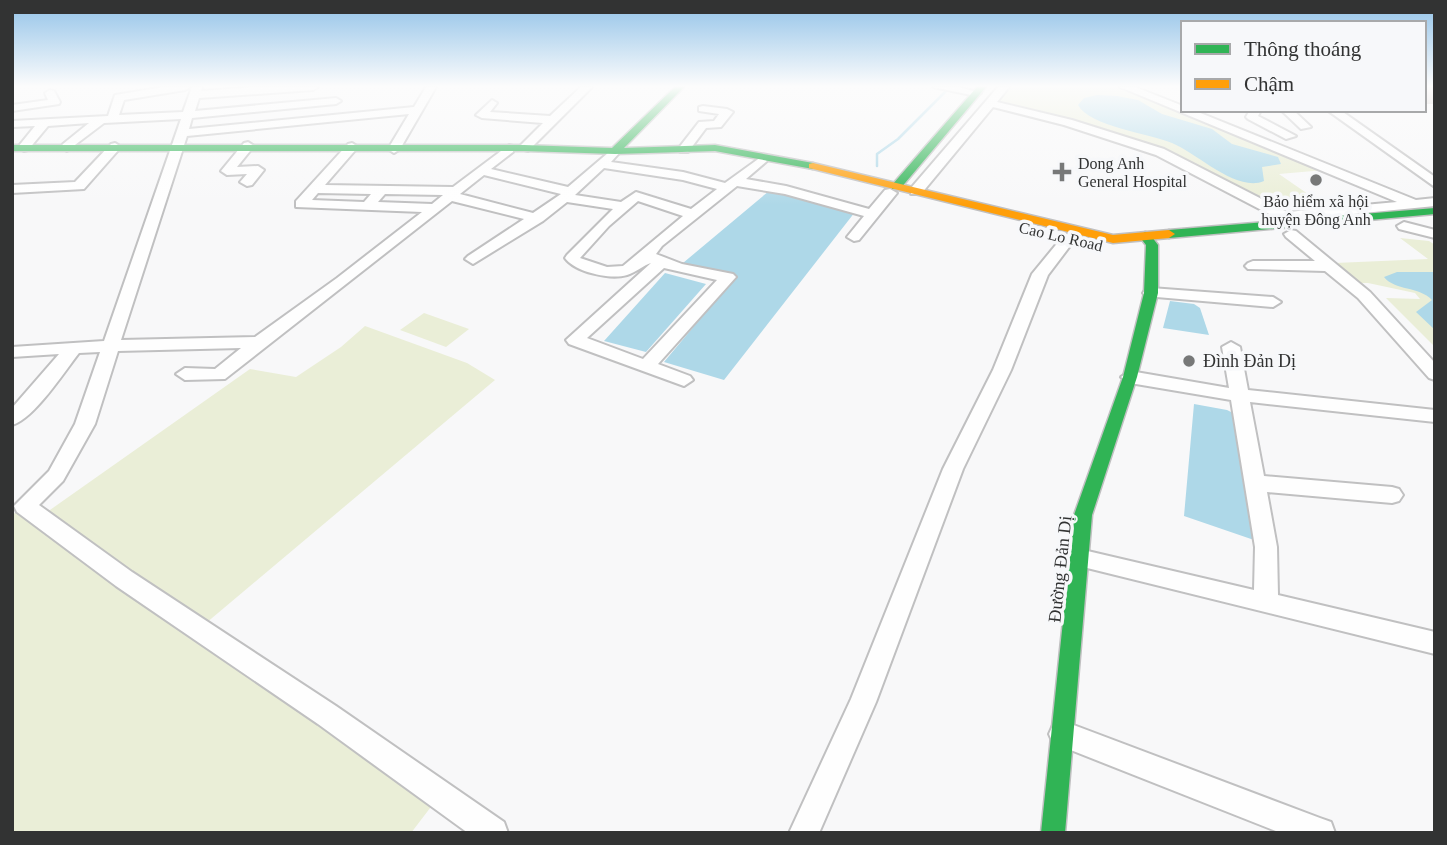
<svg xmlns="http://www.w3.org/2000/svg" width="1447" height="845" font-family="'Times New Roman',serif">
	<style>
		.green { fill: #eaeed7 }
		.water { fill: #aed8e8 }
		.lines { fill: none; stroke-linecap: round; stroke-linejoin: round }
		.stream { stroke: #aed8e8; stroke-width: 2.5 }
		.street-casing { stroke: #c0c0c1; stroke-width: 4 }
		.fast-casing { stroke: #c0c0c1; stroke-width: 3 }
		.slow-casing { stroke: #c0c0c1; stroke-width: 3 }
		.street { fill: #fefefe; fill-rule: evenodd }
		.fast { fill: #30b455; fill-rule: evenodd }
		.slow { fill: #ff9f0a; fill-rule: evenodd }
		.wall { fill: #c8c0bb }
		.poi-dot { fill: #777878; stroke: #f7f8fa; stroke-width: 2.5 }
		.labels { text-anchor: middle; stroke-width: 7; stroke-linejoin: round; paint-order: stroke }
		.far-poi-label { font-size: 16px; fill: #323333; stroke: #f7f8fa; text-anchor: start }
		.far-street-label { font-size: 16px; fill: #323333; stroke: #f7f8fa }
		.poi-label { font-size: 18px; fill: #323333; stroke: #f7f8fa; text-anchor: start }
		.street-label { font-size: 18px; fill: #323333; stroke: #f7f8fa }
	</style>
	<rect width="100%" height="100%" fill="#f8f8f9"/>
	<!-- green -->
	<path class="green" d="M 1010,87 L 1119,87 L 1132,92 L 1325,170 L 1279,174 L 1318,201 L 1276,204 L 1166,150 L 1083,122 L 997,101 Z
		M 1400,238 L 1429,241 L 1435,245 L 1435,347 L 1386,298 L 1420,299 L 1415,293 L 1368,283 L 1356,283 L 1335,263 L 1428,259 Z
		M 424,313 L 469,329 L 446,347 L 400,330 Z
		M 365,326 L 467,363 L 495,380 L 199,629 L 440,795 L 411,833 L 12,833 L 12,515 L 25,506 L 40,517 L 250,369 L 296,377 L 341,347 Z"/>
	<!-- water -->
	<path class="water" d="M 1097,95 L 1117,96 L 1138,100 L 1162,114 L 1212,129 L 1232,144 L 1278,157 L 1281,164 L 1262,167 L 1264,181 C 1237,193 1197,153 1172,143 C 1149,133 1090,127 1078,105 L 1084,98 Z
		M 769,191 L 855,212 L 724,380 L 664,362 L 736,276 L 683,263 Z
		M 1397,272 L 1435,272 L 1435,330 L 1416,312 L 1432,300 C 1419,286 1395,291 1384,277 Z
		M 665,273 L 706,284 L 646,352 L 604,341 Z
		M 1170,301 L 1194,304 L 1200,308 L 1209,335 L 1163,328 Z
		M 1194,404 L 1227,410 L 1235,414 L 1254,540 L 1184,516 Z"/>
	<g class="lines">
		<!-- stream -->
		<path class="stream" d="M 877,166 L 877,154 L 898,139 L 946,91"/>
		<!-- street casing -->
		<g class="street-casing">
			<path id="street" d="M 164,87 L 190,87 L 185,90 L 124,100 L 119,115 L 183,112 L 192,87 L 202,87 L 201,91 L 257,87 L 318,87 L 313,90 L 199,98 L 195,111 L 336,98 L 341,101 L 336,104 L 192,118 L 189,129 L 414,107 L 426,87 L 436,87 L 400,149 L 394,153 L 388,149 L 409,114 L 187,136 L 121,340 L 255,337 L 337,278 L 422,212 L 296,207 L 296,201 L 348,144 L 352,143 L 358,147 L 325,185 L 453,187 L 509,145 L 513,146 L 513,152 L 491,169 L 568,187 L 615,147 L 621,151 L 611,162 L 683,172 L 725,183 L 761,157 L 767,161 L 746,179 L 786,186 L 869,209 L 885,190 L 890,189 L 897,193 L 859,240 L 854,241 L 847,237 L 864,216 L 785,194 L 737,186 L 662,246 L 656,254 L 682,264 L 733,274 L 736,277 L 658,364 L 690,376 L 693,380 L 684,386 L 569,344 L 566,340 L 651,263 C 644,265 636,272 627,275 C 610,280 575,272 565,258 L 567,255 L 613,209 L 567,202 L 543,221 L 473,264 L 465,259 L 468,256 L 524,219 L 452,201 L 225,379 L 185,380 L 176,374 L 185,368 L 215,369 L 241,348 L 118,351 L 95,424 L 63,481 L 39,505 L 132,572 L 336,706 L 504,822 L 508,833 L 468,833 L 318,724 L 116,586 L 17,512 L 14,506 L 49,471 L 75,424 L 100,352 L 79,353 C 64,372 34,419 12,425 L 12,408 L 59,354 L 12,357 L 12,347 L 104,341 L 181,119 L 104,123 L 67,151 L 61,147 L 63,144 L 89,123 L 48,126 L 28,150 L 24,151 L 18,147 L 35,126 L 12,127 L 12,121 L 108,116 L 115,95 ZM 604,168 L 683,180 L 717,189 L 691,209 L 636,192 L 621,202 L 575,195 ZM 484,175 L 561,194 L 533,213 L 460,194 ZM 318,193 L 371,194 L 364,202 L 312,200 ZM 385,194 L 443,195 L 432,204 L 378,202 ZM 638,201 L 683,216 L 623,266 L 607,267 L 580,258 L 609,226 ZM 664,268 L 717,280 L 643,359 L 587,338 Z
				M 581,87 L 592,87 L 528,151 L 518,148 L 543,123 L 482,118 L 476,115 L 492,100 L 497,103 L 490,112 L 550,116 Z
				M 933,87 L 958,87 L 981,93 L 976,96 Z
				M 998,87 L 1009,87 L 997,102 L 1072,120 L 1164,149 L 1287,212 L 1397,202 L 1120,87 L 1135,87 L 1183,106 L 1183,110 L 1193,110 L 1416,200 L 1435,198 L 1435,206 L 1282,221 L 1275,225 L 1268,221 L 1271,215 L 1156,155 L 1064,125 L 993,107 L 921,194 L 911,194 L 911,188 Z
				M 50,90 L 54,91 L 60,102 L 59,104 L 12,111 L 12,105 L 48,100 L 45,93 Z
				M 703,106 L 727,109 L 733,112 L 721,127 L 706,128 L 688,152 L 680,152 L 678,149 L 699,122 L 714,121 L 719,114 L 699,111 L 699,107 Z
				M 1250,110 L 1261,110 L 1258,116 L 1296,136 L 1286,139 L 1248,119 L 1246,117 Z
				M 1281,110 L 1293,110 L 1311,127 L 1301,129 Z
				M 1327,110 L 1340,110 L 1435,177 L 1435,187 Z
				M 248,142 L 254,146 L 237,167 L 258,166 L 264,170 L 252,185 L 247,186 L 240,182 L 247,174 L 227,175 L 221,171 L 244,143 Z
				M 115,143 L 121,147 L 84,189 L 12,193 L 12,185 L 75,182 L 111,144 Z
				M 1404,222 L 1435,230 L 1435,238 L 1399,229 L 1397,226 Z
				M 1291,230 L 1296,231 L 1370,292 L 1435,363 L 1435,380 L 1429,378 L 1358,298 L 1325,271 L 1248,269 L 1245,266 L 1248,263 L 1253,261 L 1315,261 L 1286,237 L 1284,234 Z
				M 1069,234 L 1076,238 L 1048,275 L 1011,370 L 963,469 L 876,702 L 819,833 L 789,833 L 851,699 L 943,469 L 993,370 L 1032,274 L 1064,235 Z
				M 1151,288 L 1273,297 L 1281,302 L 1273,307 L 1145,296 L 1143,293 L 1145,290 Z
				M 1231,342 L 1240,347 L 1248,390 L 1435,410 L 1435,422 L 1250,402 L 1264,476 L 1392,487 L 1399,489 L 1403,495 L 1399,501 L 1392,503 L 1267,492 L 1277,547 L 1278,595 L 1435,632 L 1435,654 L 1071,564 L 1068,558 L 1071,552 L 1079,549 L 1254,590 L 1255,547 L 1231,400 L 1130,383 L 1121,377 L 1130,371 L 1229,388 L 1222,347 Z
				M 1063,721 L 1320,818 L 1331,822 L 1335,833 L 1281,833 L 1053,743 L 1049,734 L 1053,725 Z"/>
		</g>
		<!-- fast casing -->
		<g class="fast-casing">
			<path id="fast" d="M 675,87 L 684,87 L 624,148 L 715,145 L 813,163 L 818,166 L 813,169 L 715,151 L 615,154 L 524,151 L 12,151 L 12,145 L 524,145 L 612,148 Z
				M 977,87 L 986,87 L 900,189 L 892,189 L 892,185 Z
				M 1435,208 L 1435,214 L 1169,238 L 1163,234 L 1169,230 Z
				M 1145,232 L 1149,233 L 1158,245 L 1158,293 L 1137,377 L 1092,515 L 1065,833 L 1041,833 L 1074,515 L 1123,377 L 1144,293 L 1146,245 L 1139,236 Z"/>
		</g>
		<!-- slow casing -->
		<g class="slow-casing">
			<path id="slow" d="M 813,163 L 1113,235 L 1169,230 L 1175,234 L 1169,238 L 1113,243 L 809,168 L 809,164 Z"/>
		</g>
		<!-- street -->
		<use href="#street" class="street"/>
		<!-- fast -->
		<use href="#fast" class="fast"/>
		<!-- slow -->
		<use href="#slow" class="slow"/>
	</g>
	<!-- wall -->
	<path class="wall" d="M 1424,87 L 1435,87 L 1435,104 L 1424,104 Z"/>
	<!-- sky -->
	<linearGradient id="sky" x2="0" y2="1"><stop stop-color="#91c2e8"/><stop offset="0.42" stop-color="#fcfcfc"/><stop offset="1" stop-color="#fcfcfc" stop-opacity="0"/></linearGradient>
	<rect width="1447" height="205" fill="url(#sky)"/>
	<!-- markers -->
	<g class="poi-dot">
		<path d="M1058.5 161.5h7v7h7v7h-7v7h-7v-7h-7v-7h7z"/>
		<circle cx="1316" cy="180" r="7"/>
		<circle cx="1189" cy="361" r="7"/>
	</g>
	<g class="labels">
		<!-- far-poi labels -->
		<g class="far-poi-label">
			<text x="1078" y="169">Dong Anh<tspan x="1078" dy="18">General Hospital</tspan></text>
			<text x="1316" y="207" text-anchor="middle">Bảo hiểm xã hội<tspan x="1316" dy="18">huyện Đông Anh</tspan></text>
		</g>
		<!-- far-street labels -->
		<g class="far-street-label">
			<text transform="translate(1061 236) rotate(13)" y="6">Cao Lo Road</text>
		</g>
		<!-- poi labels -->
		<g class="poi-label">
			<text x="1203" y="367">Đình Đản Dị</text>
		</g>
		<!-- street labels -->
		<g class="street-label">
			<text transform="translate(1060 569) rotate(-84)" y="6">Đường Đản Dị</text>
		</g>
	</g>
	<!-- border -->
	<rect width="1447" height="845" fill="none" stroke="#323333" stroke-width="28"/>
	<!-- legend -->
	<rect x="1181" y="21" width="245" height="91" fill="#f7f8fa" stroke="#a8a9aa" stroke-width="2"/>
	<rect x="1195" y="44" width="35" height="10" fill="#30b455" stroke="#a8a9aa" stroke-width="2"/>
	<text x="1244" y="56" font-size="21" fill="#323333">Thông thoáng</text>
	<rect x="1195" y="79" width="35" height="10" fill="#ff9f0a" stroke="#a8a9aa" stroke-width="2"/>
	<text x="1244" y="91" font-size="21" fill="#323333">Chậm</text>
</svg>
